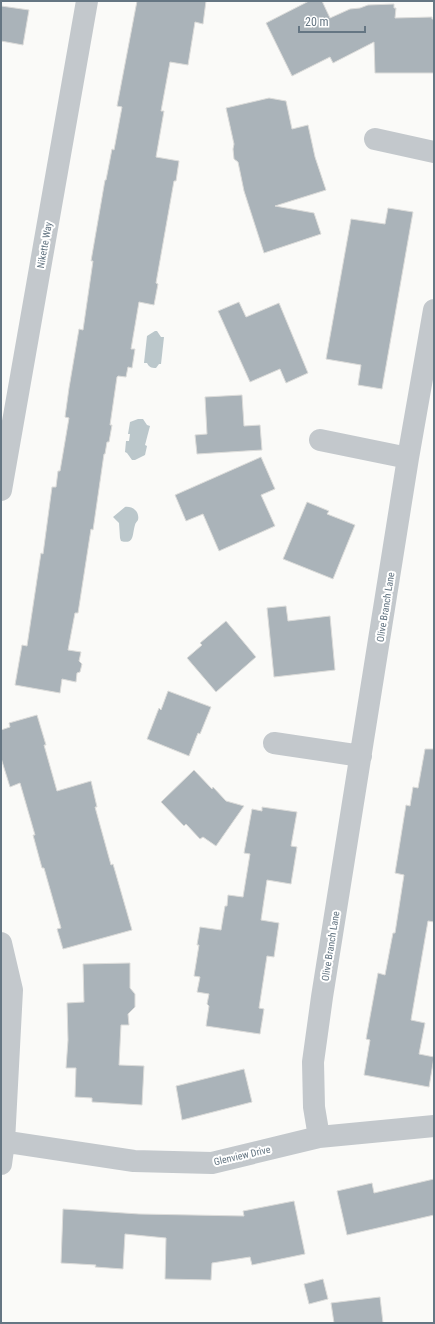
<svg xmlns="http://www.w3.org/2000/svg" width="435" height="1324" font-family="'Roboto Condensed',sans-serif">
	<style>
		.water { fill: #bbc7cb }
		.building { fill: #aab3b9; stroke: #dcdcda }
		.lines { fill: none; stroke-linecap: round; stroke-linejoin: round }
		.minor { stroke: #c3c8cc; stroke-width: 22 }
		.labels { text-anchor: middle; stroke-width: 4; stroke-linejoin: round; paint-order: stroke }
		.street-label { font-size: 10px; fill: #657683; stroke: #fff }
	</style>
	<rect width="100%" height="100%" fill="#fafaf8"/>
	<!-- water -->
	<path class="water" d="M 155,331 L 157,331 L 161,337 L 164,337 L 161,364 L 159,364 L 156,368 C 151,368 149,367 147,363 L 144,363 L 147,336 Z
		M 138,419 L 143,419 L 147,425 L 150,426 L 145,445 L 147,446 L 145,455 L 135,460 L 132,460 L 127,453 L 125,452 L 126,441 L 129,441 L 130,434 L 128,434 L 130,422 Z
		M 125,507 C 132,506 140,511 138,520 C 137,522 135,523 135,525 C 132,534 135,545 121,541 L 120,538 L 119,523 L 113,517 Z"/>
	<!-- building -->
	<path class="building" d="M 137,1 L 206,1 L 203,24 L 195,22 L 188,65 L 170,62 L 161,111 L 164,111 L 156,157 L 179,161 L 176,181 L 174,181 L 156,283 L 158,284 L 154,305 L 139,302 L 131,349 L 135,349 L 132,368 L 128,367 L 126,377 L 118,376 L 117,377 L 110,425 L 112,425 L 109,442 L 107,442 L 105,454 L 104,454 L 93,530 L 91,529 L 78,613 L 75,613 L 68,650 L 81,652 L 79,661 L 82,664 L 80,672 L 77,673 L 76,682 L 62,679 L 60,693 L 15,685 L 22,645 L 27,646 L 41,553 L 43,554 L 52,487 L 56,487 L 58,471 L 60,471 L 69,418 L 65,417 L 69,388 L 79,329 L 83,330 L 93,261 L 91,261 L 105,180 L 106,180 L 112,149 L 114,150 L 122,107 L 117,106 Z
		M 309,1 L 322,1 L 330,18 L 350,9 L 360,8 L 368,5 L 394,4 L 394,8 L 396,8 L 395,18 L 432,17 L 432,19 L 434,19 L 434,73 L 375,73 L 374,42 L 333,63 L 330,57 L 292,76 L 266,23 Z
		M 1,6 L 29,10 L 23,45 L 1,41 Z
		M 269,98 L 286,101 L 292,129 L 308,125 L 315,157 L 326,190 L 275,206 L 314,213 L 321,234 L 264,253 L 244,191 L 238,162 L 234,159 L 233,149 L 234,144 L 226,108 Z
		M 388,208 L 413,212 L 382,389 L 358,385 L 361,365 L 326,359 L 351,219 L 385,224 Z
		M 239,302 L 246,317 L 279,303 L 308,373 L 286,383 L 280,369 L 250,382 L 218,311 Z
		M 242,395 L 244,426 L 260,425 L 262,450 L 197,454 L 195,435 L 207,434 L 205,397 Z
		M 261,457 L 275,489 L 261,495 L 275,526 L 219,551 L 203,514 L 186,521 L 175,495 Z
		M 307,502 L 329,511 L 327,514 L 355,525 L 333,579 L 283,559 Z
		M 286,606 L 288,621 L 330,616 L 335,670 L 274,677 L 267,608 Z
		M 226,621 L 256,657 L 216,692 L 187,658 L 202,645 L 200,643 Z
		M 168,691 L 211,707 L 200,734 L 198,733 L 189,756 L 147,739 L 159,708 L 161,710 Z
		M 37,715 L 46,745 L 44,745 L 57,791 L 91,781 L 97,807 L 95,807 L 111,865 L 113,864 L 132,930 L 63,949 L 57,929 L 61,928 L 44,868 L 42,868 L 33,835 L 35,835 L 20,783 L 10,787 L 1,758 L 1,730 L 10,727 L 9,723 Z
		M 425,749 L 434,749 L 434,922 L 428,921 L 411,1020 L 425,1023 L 419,1054 L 434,1057 L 429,1087 L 364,1075 L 370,1040 L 366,1039 L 378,973 L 385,975 L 393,933 L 395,933 L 404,875 L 395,873 L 406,805 L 410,806 L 413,787 L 418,788 Z
		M 194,770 L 212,789 L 213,787 L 226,801 L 244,806 L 216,846 L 203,837 L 200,839 L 186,824 L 184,826 L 161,802 Z
		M 262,807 L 297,812 L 291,846 L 297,847 L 291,884 L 267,880 L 261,920 L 279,923 L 274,957 L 267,956 L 259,1008 L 264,1009 L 260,1034 L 206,1026 L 209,1006 L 207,1004 L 209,994 L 197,992 L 200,977 L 194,976 L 199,945 L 197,945 L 200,927 L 221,930 L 225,906 L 227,906 L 228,895 L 243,897 L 250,854 L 244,853 L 252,809 L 262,811 Z
		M 130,963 L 130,988 L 135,994 L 135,1007 L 128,1014 L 129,1025 L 121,1025 L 119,1065 L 144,1066 L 142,1105 L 92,1102 L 92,1098 L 75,1097 L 76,1068 L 66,1068 L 68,1040 L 67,1003 L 84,1002 L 83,964 Z
		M 244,1069 L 252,1102 L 182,1120 L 176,1086 Z
		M 434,1179 L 434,1215 L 347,1235 L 337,1191 L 372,1183 L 374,1193 Z
		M 294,1201 L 305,1254 L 252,1265 L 250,1257 L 212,1263 L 211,1280 L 165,1279 L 166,1238 L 125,1234 L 123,1269 L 95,1267 L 96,1265 L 61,1263 L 63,1209 L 139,1214 L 244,1216 L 243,1211 Z
		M 323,1279 L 328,1299 L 309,1304 L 304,1284 Z
		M 380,1297 L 383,1323 L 334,1323 L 331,1303 Z"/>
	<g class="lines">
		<!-- minor -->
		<path class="minor" d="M 375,139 L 434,152
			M 320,440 L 408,458
			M 1,490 L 87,1
			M 274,743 L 361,756
			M 1,943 L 12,990 L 4,1142 L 1,1164
			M 319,1137 L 314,1107 L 313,1062 L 322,997 L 408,458 L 434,310
			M 1,1141 L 134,1161 L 212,1163 L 319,1137 L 434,1126"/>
	</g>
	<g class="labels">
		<!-- street labels -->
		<g class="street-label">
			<text transform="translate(44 245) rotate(-80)" y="4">Nikette Way</text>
			<text transform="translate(385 607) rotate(-81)" y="4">Olive Branch Lane</text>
			<text transform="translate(330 946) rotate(-81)" y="4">Olive Branch Lane</text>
			<text transform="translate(242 1155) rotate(-13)" y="4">Glenview Drive</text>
		</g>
	</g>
	<!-- border -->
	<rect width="435" height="1324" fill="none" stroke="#657683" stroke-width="4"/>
	<!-- scale -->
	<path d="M299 26v6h66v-6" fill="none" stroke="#657683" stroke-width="2"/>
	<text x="305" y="26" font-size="12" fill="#657683" stroke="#ffffff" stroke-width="3" paint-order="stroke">20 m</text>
</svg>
